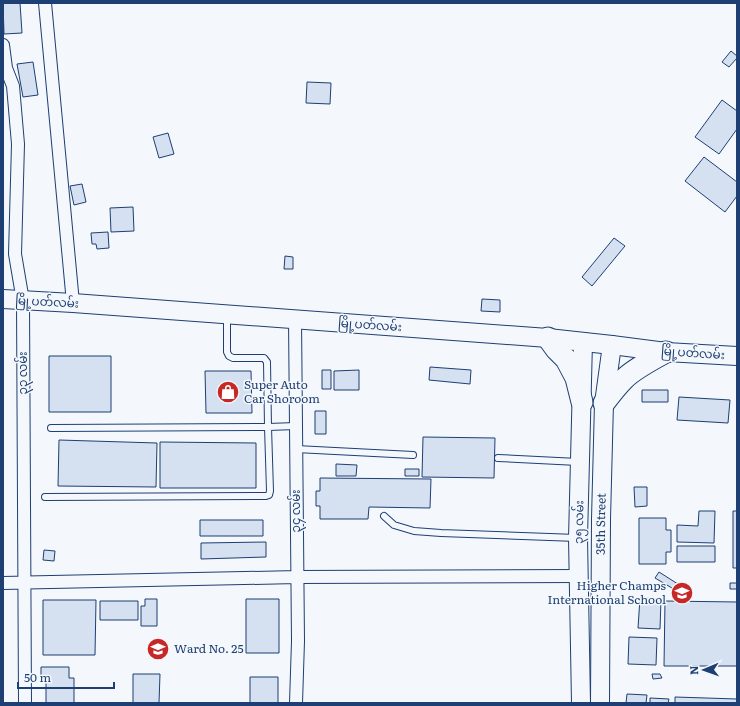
<svg xmlns="http://www.w3.org/2000/svg" width="740" height="706" font-family="Literata,'Noto Sans Myanmar',serif">
	<style>
		.building { fill: #d5e0f0; stroke: #1d3f73 }
		.lines { fill: none; stroke-linecap: round; stroke-linejoin: round }
		.lane-casing { stroke: #1d3f73; stroke-width: 8 }
		.street-casing { stroke: #1d3f73; stroke-width: 14 }
		.primary-casing { stroke: #1d3f73; stroke-width: 20 }
		.highway-casing { stroke: #1d3f73; stroke-width: 23 }
		.lane { stroke: #f4f7fb; stroke-width: 6 }
		.street { stroke: #f4f7fb; stroke-width: 12 }
		.primary { stroke: #f4f7fb; stroke-width: 18 }
		.highway { stroke: #f4f7fb; stroke-width: 21 }
		.labels { text-anchor: middle; stroke-width: 3; stroke-linejoin: round; paint-order: stroke }
		.street-label { font-size: 12px; fill: #1d3f73; stroke: #f4f7fb }
		.poi-label { font-size: 12px; fill: #1d3f73; stroke: #f4f7fb; text-anchor: start }
	</style>
	<rect width="100%" height="100%" fill="#f4f7fb"/>
	<!-- building -->
	<path class="building" d="M 3,3 L 20,3 L 22,33 L 4,34 Z
		M 731,51 L 737,56 L 737,58 L 729,67 L 722,62 Z
		M 33,62 L 38,95 L 23,97 L 17,64 Z
		M 307,82 L 331,83 L 330,104 L 306,103 Z
		M 722,100 L 737,111 L 737,129 L 719,154 L 695,137 Z
		M 168,133 L 174,154 L 159,158 L 153,137 Z
		M 704,157 L 737,182 L 737,196 L 725,212 L 685,181 Z
		M 82,184 L 86,202 L 74,205 L 70,186 Z
		M 133,207 L 134,231 L 111,232 L 110,208 Z
		M 108,232 L 109,248 L 97,249 L 96,244 L 92,244 L 91,233 Z
		M 614,238 L 625,246 L 592,286 L 582,277 Z
		M 285,256 L 293,257 L 293,269 L 284,269 Z
		M 482,299 L 500,300 L 500,312 L 481,311 Z
		M 49,356 L 111,356 L 111,412 L 49,412 Z
		M 430,367 L 471,370 L 470,384 L 429,380 Z
		M 322,370 L 331,370 L 331,389 L 322,389 Z
		M 359,370 L 359,390 L 334,390 L 334,371 Z
		M 205,371 L 251,371 L 252,413 L 206,413 Z
		M 642,390 L 668,390 L 668,402 L 642,402 Z
		M 679,397 L 730,400 L 728,423 L 677,420 Z
		M 315,411 L 326,411 L 326,434 L 315,434 Z
		M 423,437 L 495,438 L 494,478 L 422,477 Z
		M 59,440 L 157,443 L 156,487 L 58,486 Z
		M 160,442 L 256,443 L 256,488 L 160,488 Z
		M 336,464 L 357,465 L 356,476 L 336,476 Z
		M 405,469 L 419,469 L 419,476 L 405,476 Z
		M 320,478 L 431,479 L 430,508 L 369,507 L 368,519 L 320,519 L 320,506 L 316,506 L 316,491 L 320,491 Z
		M 634,487 L 647,487 L 647,506 L 635,507 Z
		M 699,511 L 715,511 L 714,543 L 677,542 L 677,525 L 698,526 Z
		M 733,511 L 737,511 L 737,568 L 733,568 Z
		M 639,518 L 666,518 L 666,530 L 671,530 L 671,552 L 666,552 L 666,564 L 639,564 Z
		M 200,520 L 263,520 L 263,536 L 200,536 Z
		M 266,542 L 266,557 L 201,559 L 201,543 Z
		M 677,546 L 715,546 L 715,562 L 677,562 Z
		M 44,550 L 55,551 L 54,561 L 43,560 Z
		M 659,572 L 681,586 L 677,591 L 655,578 Z
		M 730,583 L 737,583 L 737,589 L 730,589 Z
		M 640,598 L 661,599 L 660,629 L 638,628 Z
		M 145,599 L 157,599 L 157,626 L 141,626 L 141,606 L 145,606 Z
		M 246,599 L 279,599 L 279,653 L 246,653 Z
		M 43,600 L 96,600 L 95,655 L 43,655 Z
		M 100,601 L 138,601 L 138,620 L 100,620 Z
		M 665,601 L 737,602 L 737,666 L 664,666 Z
		M 629,637 L 657,638 L 656,665 L 628,664 Z
		M 41,667 L 69,667 L 69,678 L 74,678 L 74,703 L 46,703 L 46,682 L 41,682 Z
		M 133,674 L 160,674 L 159,703 L 133,703 Z
		M 652,674 L 660,674 L 662,678 L 653,679 Z
		M 250,677 L 278,677 L 278,703 L 250,703 Z
		M 627,694 L 647,695 L 646,703 L 626,703 Z
		M 675,697 L 737,699 L 737,703 L 675,703 Z
		M 650,698 L 669,699 L 668,703 L 650,703 Z"/>
	<g class="lines">
		<!-- lane casing -->
		<g class="lane-casing">
			<path id="lane" d="M 51,428 L 268,427 L 267,362 L 264,358 L 233,358 L 229,356 L 227,352 L 227,316
				M 296,449 L 413,455
				M 498,458 L 578,462
				M 45,497 L 266,496 L 269,495 L 270,491 L 268,427 L 296,426
				M 384,516 L 394,525 L 414,531 L 441,533 L 577,538"/>
		</g>
		<!-- street casing -->
		<g class="street-casing">
			<path id="street" d="M 45,3 L 73,303
				M 3,45 L 6,68 L 13,86 L 18,144 L 15,254 L 23,301 L 25,703
				M 295,319 L 298,641 L 296,703
				M 3,583 L 297,577 L 579,576"/>
		</g>
		<!-- primary casing -->
		<g class="primary-casing">
			<g id="primary">
				<path d="M 3,299 L 73,303 L 548,338 L 612,345 L 666,352 L 737,356"/>
				<path d="M 581,703 L 578,538 L 583,342"/>
				<path id="s1" d="M 600,703 L 601,519 L 604,403 L 612,345"/>
			</g>
		</g>
		<!-- highway casing -->
		<g class="highway-casing">
			<path id="highway" d="M 548,338 L 556,349 L 566,359 L 576,378 L 582,402
				M 604,403 C 610,395 616,387 624,379 C 634,369 653,359 666,352"/>
		</g>
		<!-- lane -->
		<use href="#lane" class="lane"/>
		<!-- street -->
		<use href="#street" class="street"/>
		<!-- primary -->
		<use href="#primary" class="primary"/>
		<!-- highway -->
		<use href="#highway" class="highway"/>
	</g>
	<!-- icons -->
	<defs>
		<g id="shop-disc" transform="scale(1.15)"><circle r="9.5" fill="#c62828" stroke="#f4f7fb"/><path d="M-5-2.5h2.3a2.7 3.5 0 0 1 5.4 0H5L5.5 6h-11ZM-1.5-2.5h3a1.5 2.3 0 0 0-3 0Z" fill="#fff"/></g>
		<g id="school-disc" transform="scale(1.15)"><circle r="9.5" fill="#c62828" stroke="#f4f7fb"/><path d="M0-5L7-2L0 1L-7-2ZM-4 1L0 2.5L4 1V4Q0 6-4 4Z" fill="#fff"/></g>
	</defs>
	<g fill-rule="evenodd">
		<use href="#shop-disc" x="228" y="392"/>
		<use href="#school-disc" x="682" y="593"/>
		<use href="#school-disc" x="158" y="649"/>
	</g>
	<g class="labels">
		<!-- street labels -->
		<g class="street-label">
			<text transform="translate(47 302) rotate(3)" y="4">မြို့ပတ်လမ်း</text>
			<text transform="translate(370 325) rotate(4)" y="4">မြို့ပတ်လမ်း</text>
			<text transform="translate(693 353) rotate(4)" y="4">မြို့ပတ်လမ်း</text>
			<text transform="translate(23 373) rotate(-90)" y="4">၃၃ လမ်း</text>
			<text transform="translate(296 511) rotate(-90)" y="4">၃၄ လမ်း</text>
			<text transform="translate(579 522) rotate(-89)" y="4">၃၅ လမ်း</text>
			<text dy="4" stroke="none"><textPath href="#s1" startOffset="179">35th Street</textPath></text>
		</g>
		<!-- poi labels -->
		<g class="poi-label">
			<text x="244" y="389">Super Auto<tspan x="244" dy="14">Car Shoroom</tspan></text>
			<text x="666" y="590" text-anchor="end">Higher Champs<tspan x="666" dy="14">International School</tspan></text>
			<text x="174" y="653">Ward No. 25</text>
		</g>
	</g>
	<!-- border -->
	<rect width="740" height="706" fill="none" stroke="#1d3f73" stroke-width="8"/>
	<!-- north arrow -->
	<g transform="translate(704 670) rotate(268)" stroke="#f4f7fb" stroke-width="3" paint-order="stroke">
	<path d="M0-3L7 15L0 10L-7 15Z" fill="#1d3f73"/>
	<text y="-6" font-size="11" font-weight="bold" text-anchor="middle" fill="#1d3f73">N</text>
	</g>
	<!-- scale -->
	<path d="M18 682v6h96v-6" fill="none" stroke="#1d3f73" stroke-width="2"/>
	<text x="24" y="682" font-size="12" fill="#1d3f73" stroke="#f4f7fb" stroke-width="3" paint-order="stroke">50 m</text>
</svg>
